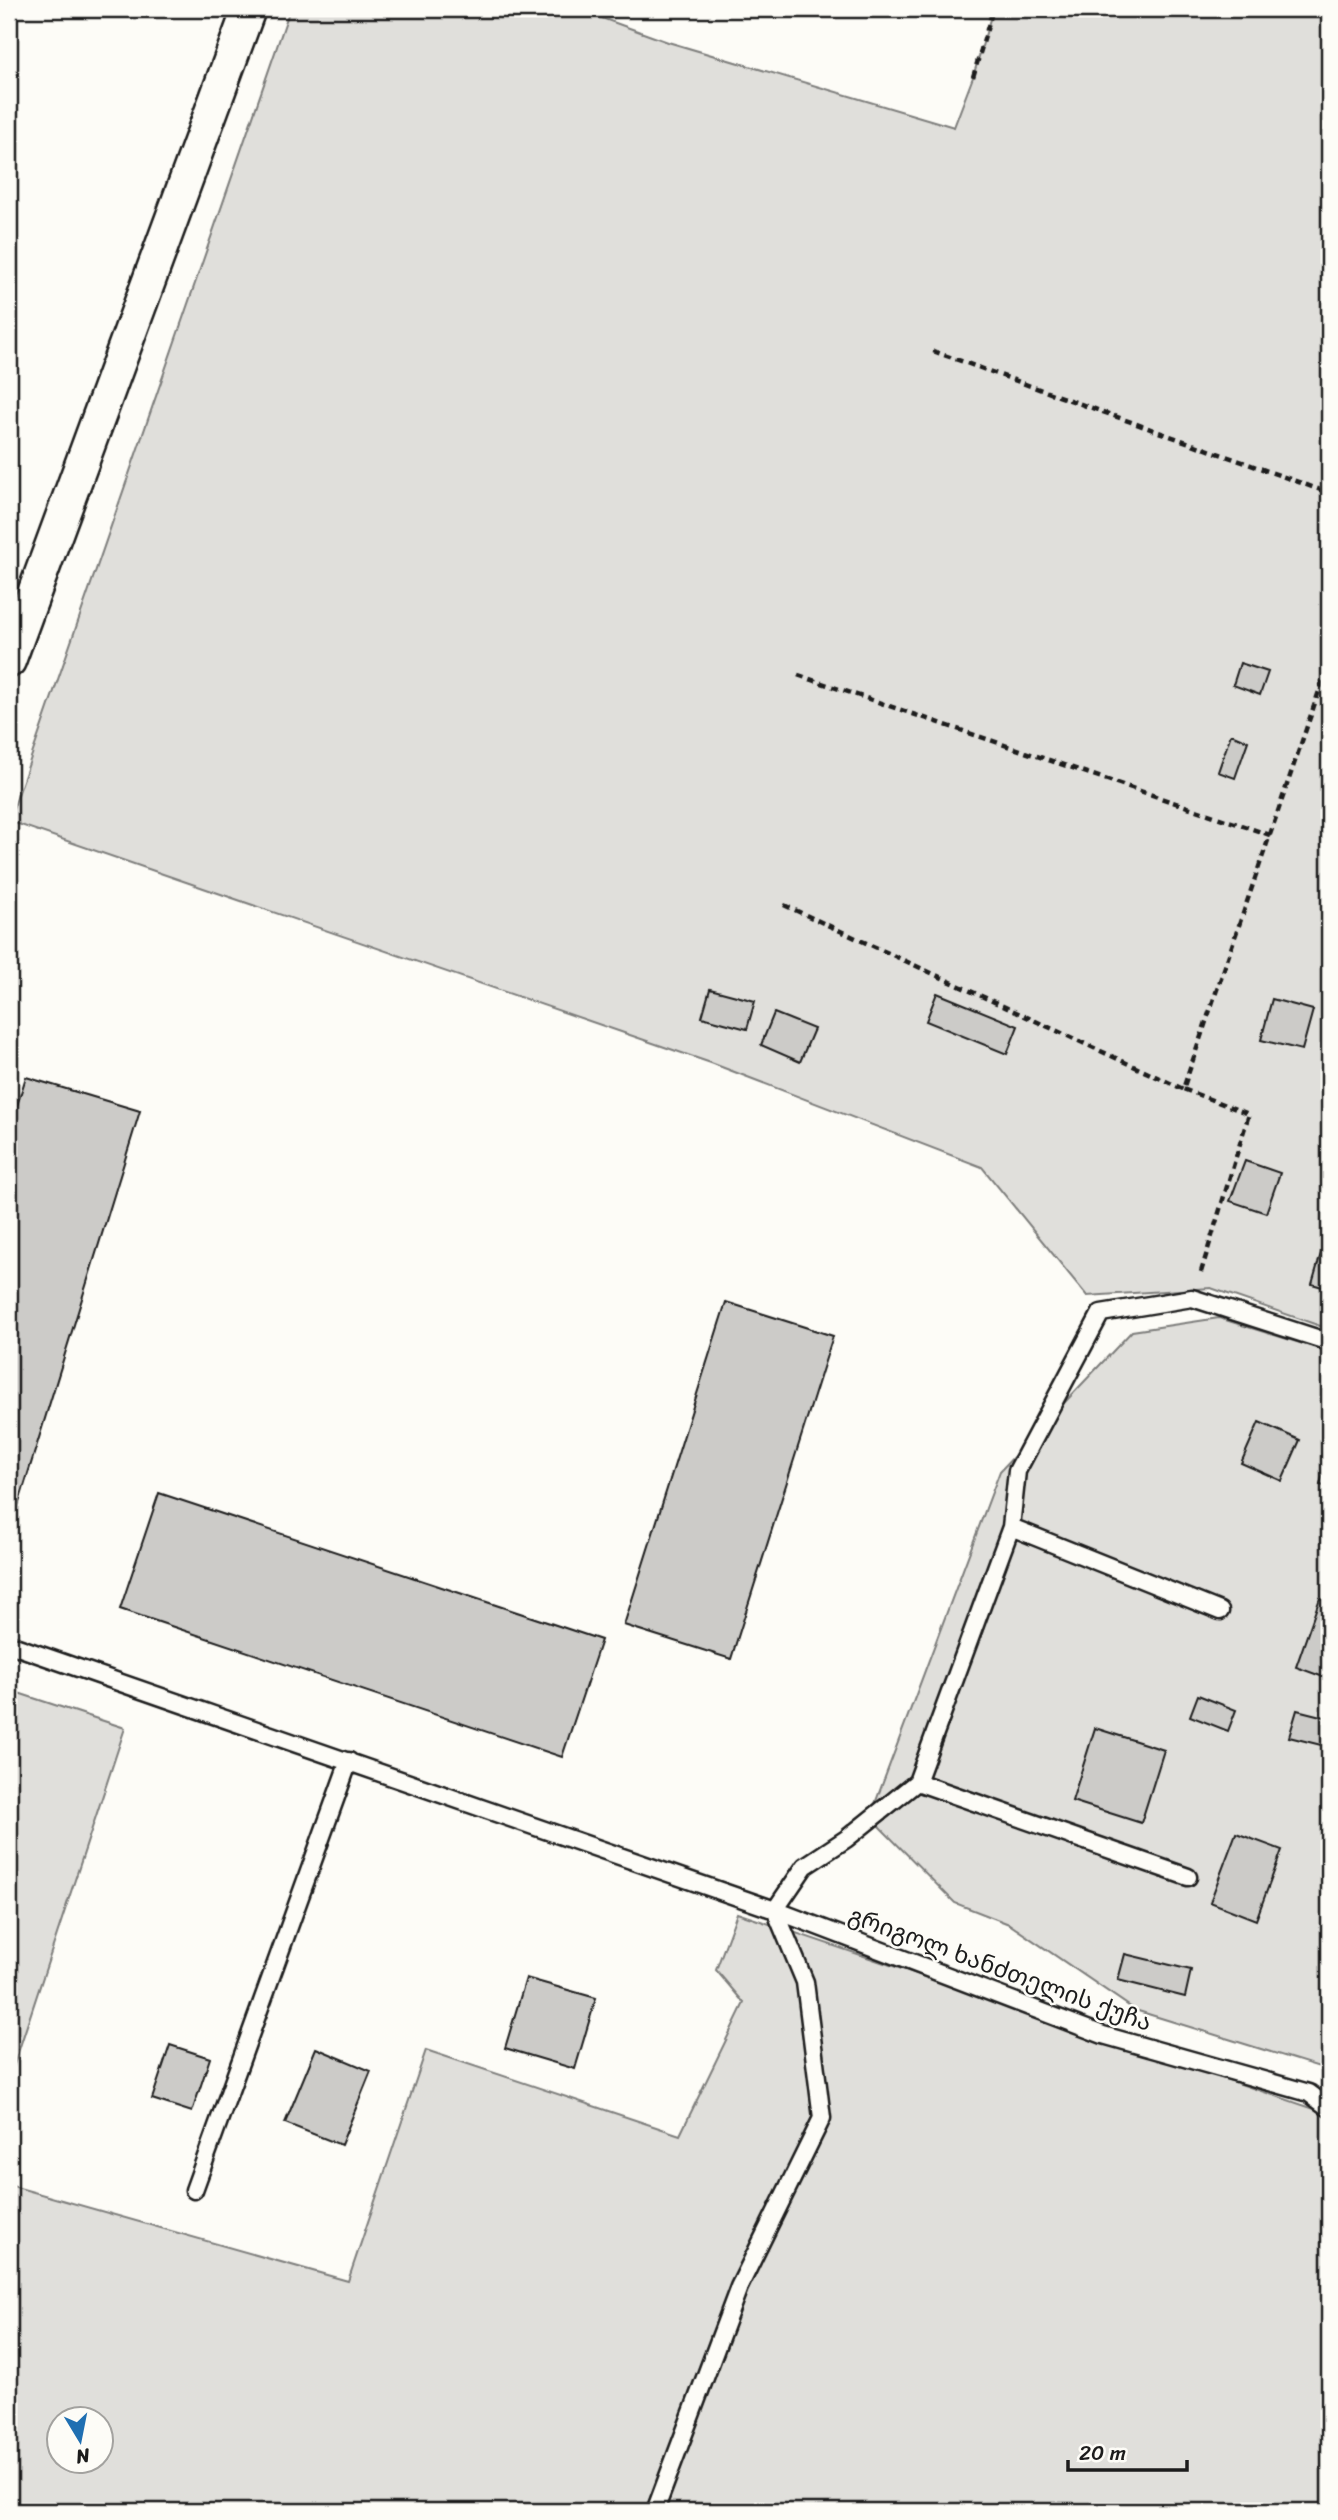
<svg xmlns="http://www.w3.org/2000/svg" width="1338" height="2520" font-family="Sriracha,'Noto Sans Georgian',sans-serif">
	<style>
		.green { fill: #e0dfdb; stroke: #7e7e7c; stroke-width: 2; fill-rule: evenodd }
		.building { fill: #cccbc8; stroke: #1c1c1c; stroke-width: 2 }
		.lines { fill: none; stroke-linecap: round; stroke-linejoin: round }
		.lane-casing { stroke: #1c1c1c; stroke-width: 21 }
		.street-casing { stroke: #1c1c1c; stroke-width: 37 }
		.path { stroke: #1c1c1c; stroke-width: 4.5; stroke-dasharray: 7 5; stroke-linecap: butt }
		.lane { stroke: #fdfcf7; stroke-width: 16 }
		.street { stroke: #fdfcf7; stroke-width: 32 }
		.labels { text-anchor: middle; stroke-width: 5; stroke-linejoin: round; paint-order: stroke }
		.street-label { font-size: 24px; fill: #1c1c1c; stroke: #fdfcf7 }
	</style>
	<rect width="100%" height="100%" fill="#fdfcf7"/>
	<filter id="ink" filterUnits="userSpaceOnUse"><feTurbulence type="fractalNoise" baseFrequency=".0143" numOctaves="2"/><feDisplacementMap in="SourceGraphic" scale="14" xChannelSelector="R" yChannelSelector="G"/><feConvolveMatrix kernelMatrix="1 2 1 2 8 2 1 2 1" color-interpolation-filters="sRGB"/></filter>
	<g filter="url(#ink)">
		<!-- green -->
		<path class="green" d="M 290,9 L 577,9 L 668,42 L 954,127 L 973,77 L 993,9 L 1329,9 L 1329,1329 L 1211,1288 L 1087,1296 L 982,1167 L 711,1063 L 9,821 Z
			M 1219,1318 L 1329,1352 L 1329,2070 L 1135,2010 L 1009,1924 L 955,1903 L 870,1817 L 1000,1471 L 1132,1331 Z
			M 9,1690 L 125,1728 L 9,2080 Z
			M 737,1913 L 1329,2114 L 1329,2511 L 9,2511 L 9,2185 L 348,2281 L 426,2050 L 680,2135 L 744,2003 L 716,1970 ZM 60,2418 L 102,2418 L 102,2460 L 60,2460 Z"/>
		<!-- building -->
		<path class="building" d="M 1240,663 L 1268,672 L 1260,695 L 1233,685 Z
			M 1231,734 L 1248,741 L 1235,778 L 1218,772 Z
			M 710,989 L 755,1001 L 747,1029 L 702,1017 Z
			M 937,993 L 1018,1026 L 1007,1054 L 926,1021 Z
			M 1272,999 L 1313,1010 L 1302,1050 L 1261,1040 Z
			M 774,1013 L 814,1029 L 800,1062 L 761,1045 Z
			M 26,1077 L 140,1111 L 9,1535 L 9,1131 Z
			M 1245,1161 L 1280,1173 L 1266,1213 L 1230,1201 Z
			M 1329,1226 L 1329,1289 L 1312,1284 Z
			M 726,1302 L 833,1336 L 731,1659 L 624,1625 Z
			M 1259,1422 L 1300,1440 L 1282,1481 L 1241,1463 Z
			M 1329,1452 L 1329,1487 L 1320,1485 Z
			M 159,1493 L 601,1640 L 562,1757 L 120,1609 Z
			M 1320,1598 L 1329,1602 L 1329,1679 L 1296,1667 Z
			M 1198,1695 L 1236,1710 L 1228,1731 L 1190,1716 Z
			M 1297,1710 L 1329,1718 L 1329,1747 L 1289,1737 Z
			M 1095,1728 L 1164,1750 L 1141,1823 L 1072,1801 Z
			M 1236,1833 L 1282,1850 L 1256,1920 L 1210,1902 Z
			M 1125,1954 L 1191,1970 L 1185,1997 L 1118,1980 Z
			M 526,1978 L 596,1998 L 575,2069 L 505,2048 Z
			M 170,2045 L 210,2058 L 192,2112 L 152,2099 Z
			M 316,2048 L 371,2071 L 341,2145 L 285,2123 Z"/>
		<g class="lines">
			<!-- lane casing -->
			<g class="lane-casing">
				<path id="lane" d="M 1011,1527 L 1220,1611
					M 9,1644 L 775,1910 L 1103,2035 L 1309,2093 L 1329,2108
					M 917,1782 L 1188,1877
					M 775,1910 L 805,1866 L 846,1839 L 917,1782 L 1011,1527 L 1017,1471 L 1101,1313 L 1192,1298 L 1329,1342
					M 194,2190 L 349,1761
					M 655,2511 L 739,2287 L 822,2118 L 805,1982 L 775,1910"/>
			</g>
			<!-- street casing -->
			<g class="street-casing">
				<path id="street" d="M 9,661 L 249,9"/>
			</g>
			<!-- path -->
			<path class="path" d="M 973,77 L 993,9
				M 933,351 L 1329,493
				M 798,675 L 1270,835
				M 784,905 L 1183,1089
				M 1201,1272 L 1249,1114 L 1183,1089 L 1329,662"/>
			<!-- lane -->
			<use href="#lane" class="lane"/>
			<!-- street -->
			<use href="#street" class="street"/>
		</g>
	</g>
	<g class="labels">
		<!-- street labels -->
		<g class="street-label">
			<text transform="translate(1000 1969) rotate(20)" y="8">გრიგოლ ხანძთელის ქუჩა</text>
		</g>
	</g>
	<!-- margin -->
	<rect width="1338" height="2520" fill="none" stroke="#fdfcf7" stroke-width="35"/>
	<rect x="18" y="18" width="1303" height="2485" fill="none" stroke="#1c1c1c" stroke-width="2.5" filter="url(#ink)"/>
	<!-- north arrow -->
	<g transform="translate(80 2440) rotate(170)"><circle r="33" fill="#fdfcf7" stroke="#a3a29f" stroke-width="2"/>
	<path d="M0-5L12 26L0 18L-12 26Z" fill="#1f6fb2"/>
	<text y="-10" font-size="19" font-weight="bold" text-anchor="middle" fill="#1c1c1c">N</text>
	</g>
	<!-- scale -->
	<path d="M1068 2460v10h119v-10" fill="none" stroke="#1c1c1c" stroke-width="3.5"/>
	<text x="1079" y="2460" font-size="21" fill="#1c1c1c" stroke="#fdfcf7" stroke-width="5" paint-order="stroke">20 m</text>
</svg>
